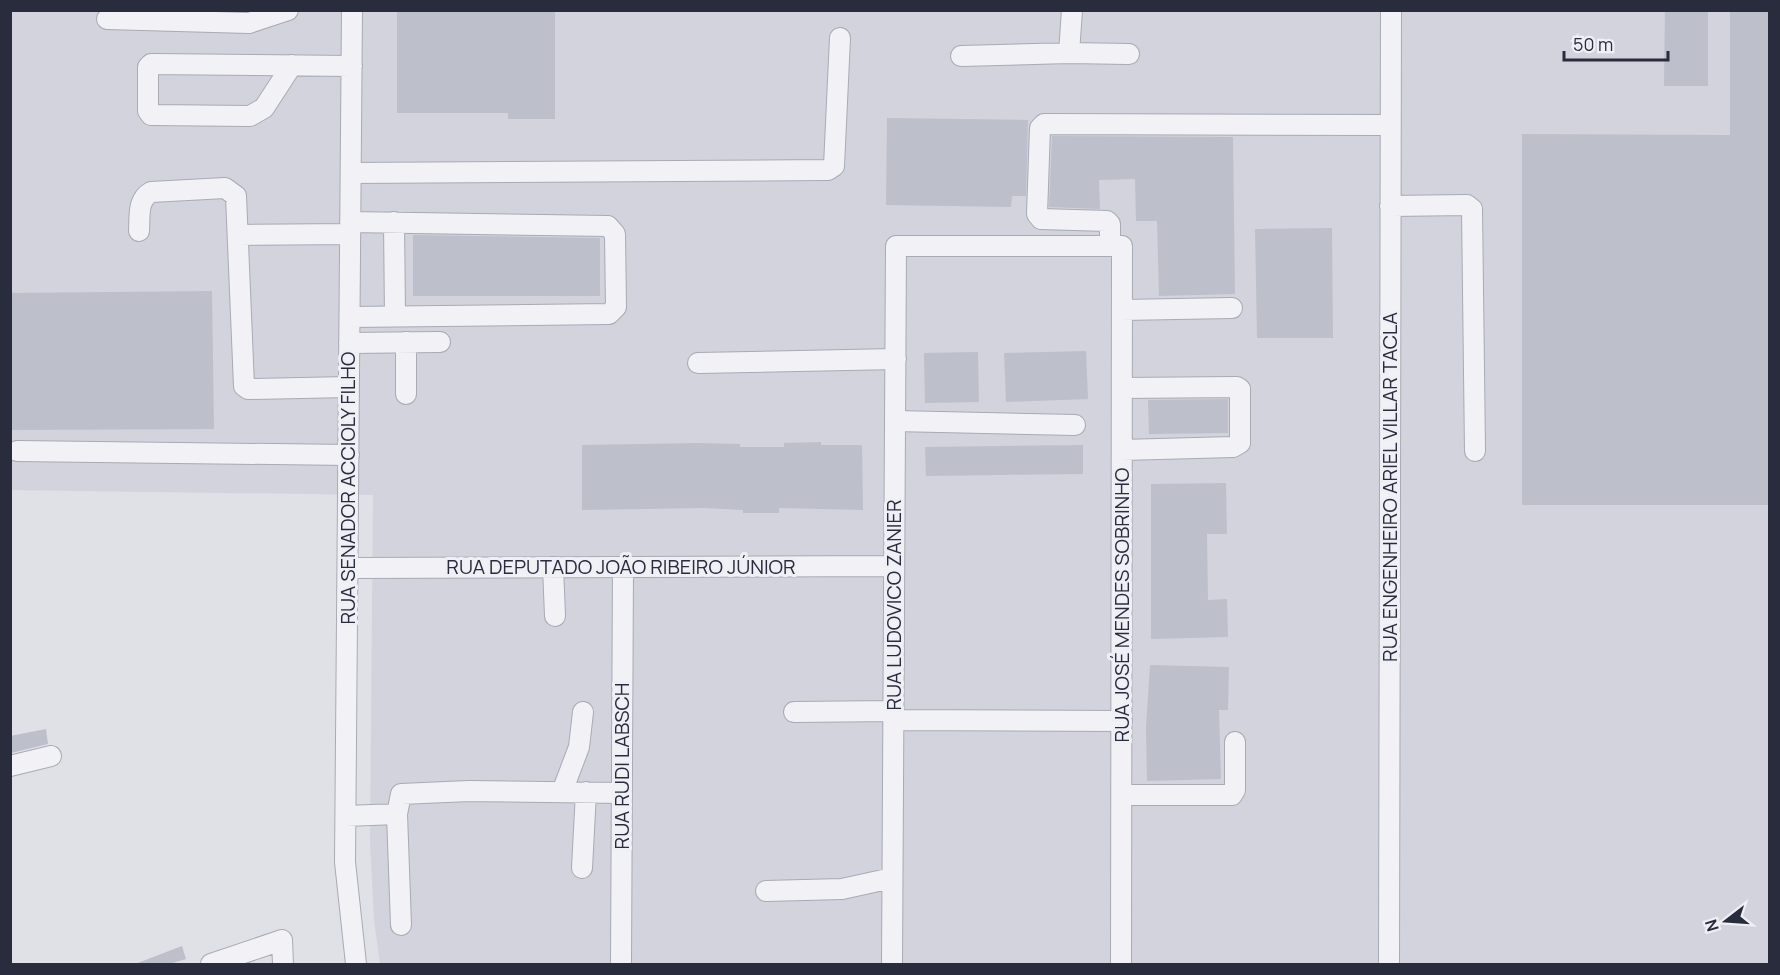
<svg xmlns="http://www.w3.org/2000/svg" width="1780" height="975" font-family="Manrope,sans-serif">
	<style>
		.built { fill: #d2d3dc }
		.building { fill: #bdbfca }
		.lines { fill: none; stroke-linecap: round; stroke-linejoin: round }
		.minor-casing { stroke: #a8abb4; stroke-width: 22 }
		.minor { stroke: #f2f2f6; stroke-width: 20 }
		.labels { text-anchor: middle; stroke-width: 6; stroke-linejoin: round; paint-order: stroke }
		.street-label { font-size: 20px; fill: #292c3d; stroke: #eff0f5 }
	</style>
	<rect width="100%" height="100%" fill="#dfe1e7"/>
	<!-- built -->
	<path class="built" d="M 11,11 L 1769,11 L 1769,964 L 380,964 L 374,920 L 370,843 L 373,495 L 11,490 Z"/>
	<!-- building -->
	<path class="building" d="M 397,10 L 555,10 L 555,119 L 508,119 L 508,113 L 397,113 Z
		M 1665,10 L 1708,10 L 1708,86 L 1664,86 Z
		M 1730,10 L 1770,10 L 1770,505 L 1522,505 L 1522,134 L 1730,135 Z
		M 887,118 L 1028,120 L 1026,196 L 1012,196 L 1011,207 L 886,205 Z
		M 1052,136 L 1233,137 L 1235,294 L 1159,296 L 1157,221 L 1136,221 L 1135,179 L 1099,180 L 1100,209 L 1049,207 Z
		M 1332,228 L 1333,338 L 1257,338 L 1255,229 Z
		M 413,235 L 600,238 L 600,296 L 413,296 Z
		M 212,291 L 214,429 L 10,430 L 10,293 Z
		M 1086,351 L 1088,399 L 1006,402 L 1004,353 Z
		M 978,352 L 979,402 L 925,403 L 924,353 Z
		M 1228,399 L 1228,433 L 1149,434 L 1148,400 Z
		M 821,442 L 821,445 L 862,445 L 863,510 L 779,508 L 779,513 L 743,513 L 743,510 L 704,508 L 582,510 L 582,445 L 698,443 L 740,444 L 740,447 L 784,447 L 784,443 Z
		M 1083,445 L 1083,474 L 926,476 L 925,447 Z
		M 1226,483 L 1227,534 L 1207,534 L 1208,600 L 1227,599 L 1228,637 L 1151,639 L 1151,484 Z
		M 1150,665 L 1229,667 L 1228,710 L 1219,710 L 1221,779 L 1147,781 L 1146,727 Z
		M 46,729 L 48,744 L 11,753 L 10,736 Z
		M 182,946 L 186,959 L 169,964 L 135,964 Z"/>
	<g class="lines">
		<!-- minor casing -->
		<g class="minor-casing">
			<path id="minor" d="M 352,10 L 345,862 L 356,964
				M 1072,10 L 1069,53 L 1129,54
				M 107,19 L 249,23 L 288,10
				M 961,56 L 1069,53
				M 292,65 L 264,108 L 250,116 L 151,115 L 148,111 L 148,67 L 151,64 L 352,66
				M 351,173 L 828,170 L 834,166 L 840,38
				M 1390,206 L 1467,205 L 1472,209 L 1475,451
				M 394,222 L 395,316
				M 139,231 C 140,216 137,200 151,192 L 225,188 L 236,196 L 244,386 L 248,389 L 349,387
				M 238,235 L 350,234
				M 1110,246 L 1110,224 L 1107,221 L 1041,219 L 1037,214 L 1040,128 L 1044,124 L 1391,125
				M 1122,310 L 1232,308
				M 350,317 L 609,314 L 616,307 L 615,234 L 608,226 L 350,222
				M 406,342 L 406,394
				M 349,343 L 440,342
				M 698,363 L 896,359
				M 895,421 L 1075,425
				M 1122,450 L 1233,447 L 1240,443 L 1240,389 L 1237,387 L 1122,388
				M 17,451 L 349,455
				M 553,567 L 555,616
				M 348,568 L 894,566
				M 794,712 L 893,711
				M 893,720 L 1122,721
				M 10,766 L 51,756
				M 562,792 L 579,747 L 583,712
				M 1122,795 L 1232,795 L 1235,790 L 1235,742
				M 397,814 L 401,794 L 469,791 L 622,793
				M 346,816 L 397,814 L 401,925
				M 582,868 L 586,792
				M 766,891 L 842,889 L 892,878
				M 211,964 L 282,940 L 283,964
				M 621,964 L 623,567
				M 892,964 L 896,246 L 1122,246 L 1121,964
				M 1389,964 L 1391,10"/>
		</g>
		<!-- minor -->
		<use href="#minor" class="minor"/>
	</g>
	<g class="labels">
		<!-- street labels -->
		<g class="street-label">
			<text transform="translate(1390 487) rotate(-90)" y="7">RUA ENGENHEIRO ARIEL VILLAR TACLA</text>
			<text transform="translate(348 488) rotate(-90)" y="7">RUA SENADOR ACCIOLY FILHO</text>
			<text x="621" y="574">RUA DEPUTADO JOÃO RIBEIRO JÚNIOR</text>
			<text transform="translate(894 605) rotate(-90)" y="7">RUA LUDOVICO ZANIER</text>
			<text transform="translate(1122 605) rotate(-90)" y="7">RUA JOSÉ MENDES SOBRINHO</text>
			<text transform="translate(622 766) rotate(-90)" y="7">RUA RUDI LABSCH</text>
		</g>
	</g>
	<!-- border -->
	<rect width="1780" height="975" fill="none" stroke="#292c3d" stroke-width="24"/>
	<!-- north arrow -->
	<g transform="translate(1726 921) rotate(253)" stroke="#eff0f5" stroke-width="4.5" paint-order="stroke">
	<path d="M0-4.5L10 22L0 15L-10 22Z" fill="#292c3d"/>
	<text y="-9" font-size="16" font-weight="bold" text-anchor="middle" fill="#292c3d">N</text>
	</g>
	<!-- scale -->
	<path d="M1564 51v9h104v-9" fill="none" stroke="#292c3d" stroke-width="3"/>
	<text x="1573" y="51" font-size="18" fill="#292c3d" stroke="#eff0f5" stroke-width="4.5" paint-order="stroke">50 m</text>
</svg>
